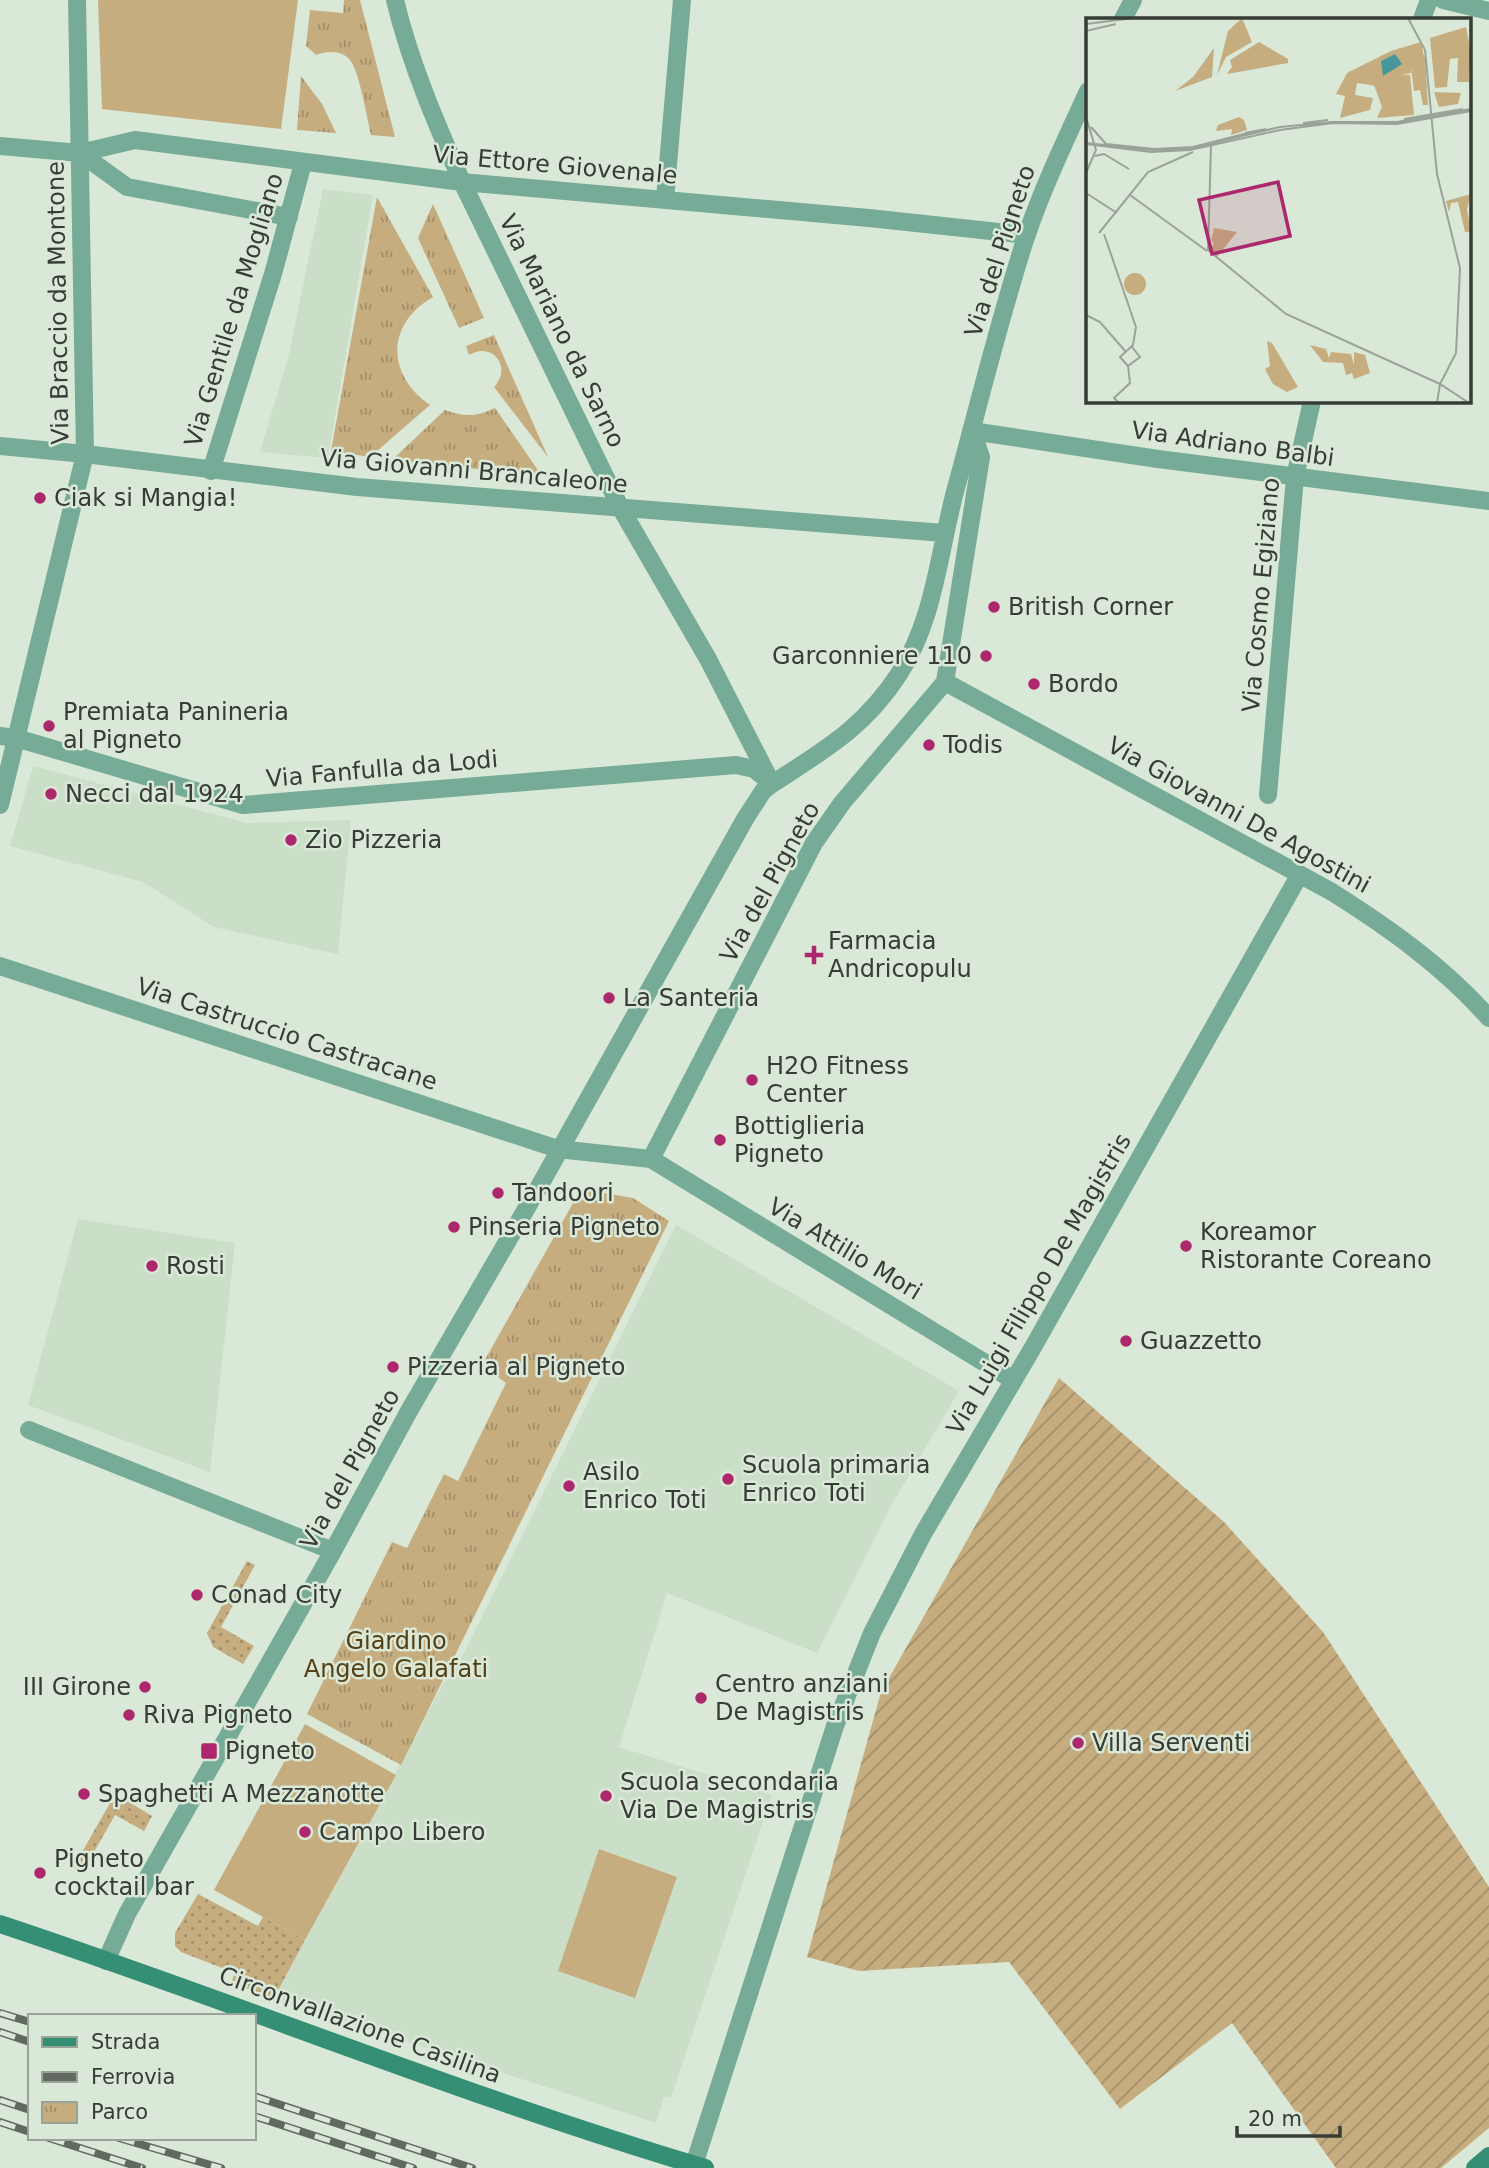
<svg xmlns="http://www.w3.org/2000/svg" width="1489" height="2168" font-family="'DejaVu Sans',sans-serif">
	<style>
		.built { fill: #cbdec8 }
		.grass { fill: url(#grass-dots) }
		.park { fill: url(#park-tufts) }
		.garden { fill: url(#garden-furrows) }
		.pitch { fill: #c6ad7f }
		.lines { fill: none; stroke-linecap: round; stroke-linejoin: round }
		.street { stroke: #76ab98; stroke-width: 18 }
		.secondary { stroke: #348f74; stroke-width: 18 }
		.rail-casing { stroke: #626961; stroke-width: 8 }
		.rail { stroke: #dae8d7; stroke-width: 5; stroke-dasharray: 16; stroke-linecap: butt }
		.poi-dot { fill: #ad276d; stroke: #dae8d7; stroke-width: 2.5 }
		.labels { text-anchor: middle; stroke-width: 5; stroke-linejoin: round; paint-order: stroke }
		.street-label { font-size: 24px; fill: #373c36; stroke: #dae8d7 }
		.poi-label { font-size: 24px; fill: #373c36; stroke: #dae8d7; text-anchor: start }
		.park-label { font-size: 24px; fill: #554014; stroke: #dae8d7 }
		.inset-road { fill: none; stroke: #99a397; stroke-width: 2 }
		.view { fill: #ad276d; fill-opacity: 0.15; stroke: #ad276d; stroke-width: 3.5 }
		.inset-edge { fill: none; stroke: #373c36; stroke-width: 3.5 }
	</style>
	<defs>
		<pattern id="grass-dots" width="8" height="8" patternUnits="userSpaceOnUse" patternTransform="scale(1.75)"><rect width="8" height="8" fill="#c6ad7f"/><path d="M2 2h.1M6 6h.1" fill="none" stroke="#a28e69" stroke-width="1.8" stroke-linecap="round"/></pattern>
		<pattern id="park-tufts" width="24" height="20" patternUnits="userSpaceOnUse" patternTransform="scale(1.75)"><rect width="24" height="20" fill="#c6ad7f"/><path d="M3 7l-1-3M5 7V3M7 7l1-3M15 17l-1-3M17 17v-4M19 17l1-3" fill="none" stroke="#a28e69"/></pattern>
		<pattern id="garden-furrows" width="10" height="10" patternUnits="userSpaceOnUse" patternTransform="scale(1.75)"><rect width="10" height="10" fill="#c6ad7f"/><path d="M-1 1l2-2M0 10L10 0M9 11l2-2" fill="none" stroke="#a28e69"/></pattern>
	</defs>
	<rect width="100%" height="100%" fill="#dae8d7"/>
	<!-- built -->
	<path class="built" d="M 323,189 L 373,195 L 328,458 L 260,452 L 289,354 Z
		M 33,766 L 247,823 L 351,820 L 338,954 L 214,927 L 143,882 L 10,846 Z
		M 78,1219 L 235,1243 L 210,1472 L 28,1405 Z
		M 676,1225 L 959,1391 L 891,1506 L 817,1653 L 667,1593 L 619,1747 L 772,1795 L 671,2098 L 664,2096 L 656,2123 L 274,1998 L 444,1682 L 454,1673 Z"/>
	<!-- grass -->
	<path class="grass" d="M 247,1561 L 255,1565 L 221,1627 L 254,1646 L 243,1664 L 213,1647 L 207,1633 Z
		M 124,1799 L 152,1816 L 144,1831 L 115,1815 L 82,1873 L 73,1868 L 110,1803 Z
		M 198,1894 L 258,1926 L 263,1917 L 305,1940 L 274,1998 L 234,1984 L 232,1980 L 235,1973 L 181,1952 L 175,1946 L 175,1933 Z"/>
	<!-- park -->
	<path class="park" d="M 344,0 L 360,0 L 395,137 L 371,135 C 367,117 360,77 352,63 C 345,50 328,50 316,55 L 306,46 L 310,10 L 343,13 Z
		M 301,76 L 322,104 L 336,133 L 297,130 Z
		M 377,197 L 433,297 C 386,324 386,375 430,405 L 370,457 L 331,451 Z
		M 433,204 L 484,318 L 459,328 L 418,238 Z
		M 494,335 L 548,457 L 494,387 C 513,367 492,341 469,355 L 466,346 Z
		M 495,408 L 542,476 L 392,460 L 445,410 C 464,417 477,417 495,408 Z
		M 581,1189 L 633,1198 L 669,1221 L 401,1765 L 307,1714 L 392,1542 L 407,1548 L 444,1474 L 458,1481 L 506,1383 L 482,1365 Z"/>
	<!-- garden -->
	<path class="garden" d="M 1059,1378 L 1224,1522 L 1323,1632 L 1489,1887 L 1489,2128 L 1441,2168 L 1336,2168 L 1232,2023 L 1120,2109 L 1009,1962 L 859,1971 L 807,1957 L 881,1692 Z"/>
	<!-- pitch -->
	<path class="pitch" d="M 98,0 L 298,0 L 281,129 L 102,109 Z
		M 305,1724 L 396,1775 L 305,1940 L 214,1890 Z
		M 599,1849 L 677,1877 L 635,1998 L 558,1971 Z"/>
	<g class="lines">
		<!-- street -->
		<path class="street" d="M 395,0 C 410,63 436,123 462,182 L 620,507 L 708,659 L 772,784
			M 1443,0 L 1489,11
			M 1123,19 L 1133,0
			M 1422,19 L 1429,0
			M 0,146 L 80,153 L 135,140 L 462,182 L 869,218 L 1027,235
			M 80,153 L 127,187 L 289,217
			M 665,200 L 682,0
			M 0,446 L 85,454 L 357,487 L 944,533
			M 211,471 L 273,274 L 303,163
			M 945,682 L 1332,892 C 1389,928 1444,967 1489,1018
			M 0,736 L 16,738 L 243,805 L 736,765 L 754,769 L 769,781
			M 1268,795 L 1295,477 L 1312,401
			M 0,805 L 85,454 L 77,0
			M 0,966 L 558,1149 L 651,1159 L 1013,1380
			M 651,1159 L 814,843 L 842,803 L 945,682 L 981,457 L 972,431 L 1158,459 L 1489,501
			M 29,1430 L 333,1551
			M 106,1961 L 127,1914 L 333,1551 L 409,1411 L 540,1185 L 745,819 L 763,791 L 772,784 C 824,750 864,728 899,674 C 935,619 939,550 956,488 C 979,404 999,320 1026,237 C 1043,187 1066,139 1088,91
			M 694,2165 L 835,1726 L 872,1633 L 923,1534 L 1032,1349 L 1300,874"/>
		<!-- secondary -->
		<path class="secondary" d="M 0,1924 C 236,2002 466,2097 705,2168
			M 1475,2168 L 1489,2156"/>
		<!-- rail casing -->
		<g class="rail-casing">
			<path id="rail" d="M 0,2013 L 30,2022
				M 0,2032 L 30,2042
				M 254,2096 L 472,2168
				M 0,2100 L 30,2110
				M 254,2116 L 413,2168
				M 0,2122 L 30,2132
				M 49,2138 L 142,2168
				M 119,2138 L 221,2168"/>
		</g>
		<!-- rail -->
		<use href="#rail" class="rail"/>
	</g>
	<!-- markers -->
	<g class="poi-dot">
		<circle cx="40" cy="498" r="7"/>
		<circle cx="994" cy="607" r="7"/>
		<circle cx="986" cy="656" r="7"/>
		<circle cx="1034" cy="684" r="7"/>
		<circle cx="49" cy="726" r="7"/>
		<circle cx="929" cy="745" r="7"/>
		<circle cx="51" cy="794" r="7"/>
		<circle cx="291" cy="840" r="7"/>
		<path d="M810.5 944.5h7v7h7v7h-7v7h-7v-7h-7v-7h7z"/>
		<circle cx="609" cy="998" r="7"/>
		<circle cx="752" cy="1080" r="7"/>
		<circle cx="720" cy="1140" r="7"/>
		<circle cx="498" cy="1193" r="7"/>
		<circle cx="454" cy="1227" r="7"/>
		<circle cx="1186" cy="1246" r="7"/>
		<circle cx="152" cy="1266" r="7"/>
		<circle cx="1126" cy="1341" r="7"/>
		<circle cx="393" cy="1367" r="7"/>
		<circle cx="728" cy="1479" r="7"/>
		<circle cx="569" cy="1486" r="7"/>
		<circle cx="197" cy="1595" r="7"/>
		<circle cx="145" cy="1687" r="7"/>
		<circle cx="701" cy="1698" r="7"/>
		<circle cx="129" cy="1715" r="7"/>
		<circle cx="1078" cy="1743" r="7"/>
		<rect x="200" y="1742" width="18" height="18" rx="3.5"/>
		<circle cx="84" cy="1794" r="7"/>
		<circle cx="606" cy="1796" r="7"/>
		<circle cx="305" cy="1832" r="7"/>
		<circle cx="40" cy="1873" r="7"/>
	</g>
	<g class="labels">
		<!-- street labels -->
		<g class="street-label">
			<text transform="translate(555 165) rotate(5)" y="8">Via Ettore Giovenale</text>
			<text transform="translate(1000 251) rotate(-72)" y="8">Via del Pigneto</text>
			<text transform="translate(58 303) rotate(-91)" y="8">Via Braccio da Montone</text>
			<text transform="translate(234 310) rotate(-73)" y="8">Via Gentile da Mogliano</text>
			<text transform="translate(562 331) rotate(64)" y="8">Via Mariano da Sarno</text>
			<text transform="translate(1233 444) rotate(8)" y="8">Via Adriano Balbi</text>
			<text transform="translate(474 471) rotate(5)" y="8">Via Giovanni Brancaleone</text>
			<text transform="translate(1261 595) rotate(-85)" y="8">Via Cosmo Egiziano</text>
			<text transform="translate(382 769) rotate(-5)" y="8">Via Fanfulla da Lodi</text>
			<text transform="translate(1239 815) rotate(29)" y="8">Via Giovanni De Agostini</text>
			<text transform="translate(770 882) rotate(-61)" y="8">Via del Pigneto</text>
			<text transform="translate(287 1034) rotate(18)" y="8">Via Castruccio Castracane</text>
			<text transform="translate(845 1249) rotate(31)" y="8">Via Attilio Mori</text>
			<text transform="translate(1039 1284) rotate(-60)" y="8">Via Luigi Filippo De Magistris</text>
			<text transform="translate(350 1469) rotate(-61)" y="8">Via del Pigneto</text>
			<text transform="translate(360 2025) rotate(20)" y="8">Circonvallazione Casilina</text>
		</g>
		<!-- poi labels -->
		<g class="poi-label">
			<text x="54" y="506">Ciak si Mangia!</text>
			<text x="1008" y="615">British Corner</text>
			<text x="972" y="664" text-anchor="end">Garconniere 110</text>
			<text x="1048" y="692">Bordo</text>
			<text x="63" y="720">Premiata Panineria<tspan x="63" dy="28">al Pigneto</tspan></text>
			<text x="943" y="753">Todis</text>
			<text x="65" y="802">Necci dal 1924</text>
			<text x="305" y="848">Zio Pizzeria</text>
			<text x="828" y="949">Farmacia<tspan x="828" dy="28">Andricopulu</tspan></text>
			<text x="623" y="1006">La Santeria</text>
			<text x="766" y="1074">H2O Fitness<tspan x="766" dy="28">Center</tspan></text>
			<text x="734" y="1134">Bottiglieria<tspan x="734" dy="28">Pigneto</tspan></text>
			<text x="512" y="1201">Tandoori</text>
			<text x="468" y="1235">Pinseria Pigneto</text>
			<text x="1200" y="1240">Koreamor<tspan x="1200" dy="28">Ristorante Coreano</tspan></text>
			<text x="166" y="1274">Rosti</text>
			<text x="1140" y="1349">Guazzetto</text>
			<text x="407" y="1375">Pizzeria al Pigneto</text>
			<text x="742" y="1473">Scuola primaria<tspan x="742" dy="28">Enrico Toti</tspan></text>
			<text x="583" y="1480">Asilo<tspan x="583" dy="28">Enrico Toti</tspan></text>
			<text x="211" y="1603">Conad City</text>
			<text x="715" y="1692">Centro anziani<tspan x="715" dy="28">De Magistris</tspan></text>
			<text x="131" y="1695" text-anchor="end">III Girone</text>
			<text x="143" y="1723">Riva Pigneto</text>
			<text x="1092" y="1751">Villa Serventi</text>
			<text x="225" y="1759">Pigneto</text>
			<text x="620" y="1790">Scuola secondaria<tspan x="620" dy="28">Via De Magistris</tspan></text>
			<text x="98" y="1802">Spaghetti A Mezzanotte</text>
			<text x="319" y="1840">Campo Libero</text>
			<text x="54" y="1867">Pigneto<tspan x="54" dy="28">cocktail bar</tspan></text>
		</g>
		<!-- park labels -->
		<g class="park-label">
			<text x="396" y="1649">Giardino<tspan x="396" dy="28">Angelo Galafati</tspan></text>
		</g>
	</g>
	<!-- overview -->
	<g transform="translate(1086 18)">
		<rect width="385" height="385" fill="#dae8d7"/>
		<path d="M 156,0 L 166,24 L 140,39 L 131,57 L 142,13 ZM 128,30 L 126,59 L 89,73 L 107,59 ZM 348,74 L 375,75 L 372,86 L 353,89 ZM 385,176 L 381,191 L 385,214 L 379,214 L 372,184 L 365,185 L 363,194 L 360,183 ZM 181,323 L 186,325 L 212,369 L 201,374 L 187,366 L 179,351 L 184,348 ZM 224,327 L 240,331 L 243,340 L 245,334 L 265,336 L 268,347 L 268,334 L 279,337 L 284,355 L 268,361 L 266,355 L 260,357 L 257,345 L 237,344 Z" fill="#c6ad7f"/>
		<path d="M 314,30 L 313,56 L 324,57 L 328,97 L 291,100 L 296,89 L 288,67 L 289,44 ZM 339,38 L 342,87 L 337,87 L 334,72 L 328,73 L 325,50 Z" fill="#c6ad7f"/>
		<path d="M 173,24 L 202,41 L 202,45 L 141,56 L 146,49 L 144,42 ZM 335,24 L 340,48 L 325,50 L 325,55 L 292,60 L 291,68 L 271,65 L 269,77 L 287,80 L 284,92 L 254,100 L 259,78 L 250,76 L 261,55 L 305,33 ZM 153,99 L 158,102 L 161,112 L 145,117 L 146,111 L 130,113 L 132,107 ZM38 266a11 11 0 1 1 22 0a11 11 0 1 1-22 0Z" fill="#c6ad7f"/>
		<path d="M 128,210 L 151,214 L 131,239 L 123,232 L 128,226 L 125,222 Z" fill="#c6ad7f"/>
		<path d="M 380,9 L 385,34 L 383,64 L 371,64 L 372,40 L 364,41 L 361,69 L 349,70 L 344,20 Z" fill="#c6ad7f"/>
		<path d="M 309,36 L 316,46 L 297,58 L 295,43 Z" fill="#45979b"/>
		<path class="inset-road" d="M 322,0 L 339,32 L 351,156 L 374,250 L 370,335 L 354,366 L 351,385M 0,6 L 48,0M 0,13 L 30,6M 0,99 L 10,132 L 0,155M 318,101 L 377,91M 217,105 L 242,102M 5,109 L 20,126 L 68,131 L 107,129 L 162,115M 159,115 L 180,111M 0,125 L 67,132 L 105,130 L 194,109 L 246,104 L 311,104 L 385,91M 0,126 L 65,134 L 104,132 L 194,112 L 247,105 L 311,106 L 385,93M 125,128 L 122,232 L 200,296 L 354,366 L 383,385M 9,138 L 18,136 L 43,151M 0,175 L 31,195M 44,177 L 121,233M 13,215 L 62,154 L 107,134M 18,216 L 50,309 L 47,327 L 34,339 L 42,348M 0,297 L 14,304 L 40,334M 42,348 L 54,339 L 46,329M 33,385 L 28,380 L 44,365 L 42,348"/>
		<path class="view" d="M 192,164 L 204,218 L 126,236 L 113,182 Z"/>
		<rect width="385" height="385" class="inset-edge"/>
	</g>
	<!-- legend -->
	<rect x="28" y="2014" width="228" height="126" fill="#dae8d7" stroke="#99a397" stroke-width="2"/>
	<rect x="42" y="2037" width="35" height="10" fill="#348f74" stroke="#99a397" stroke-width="2"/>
	<text x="91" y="2049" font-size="21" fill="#373c36">Strada</text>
	<rect x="42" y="2072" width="35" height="10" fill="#626961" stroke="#99a397" stroke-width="2"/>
	<text x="91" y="2084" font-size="21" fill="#373c36">Ferrovia</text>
	<rect x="42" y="2102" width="35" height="21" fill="url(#park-tufts)" stroke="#99a397" stroke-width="2"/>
	<text x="91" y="2119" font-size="21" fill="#373c36">Parco</text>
	<!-- scale -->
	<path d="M1237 2126v10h103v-10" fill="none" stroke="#373c36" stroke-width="3.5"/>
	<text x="1248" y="2126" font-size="21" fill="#373c36" stroke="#dae8d7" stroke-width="5" paint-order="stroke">20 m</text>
</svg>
